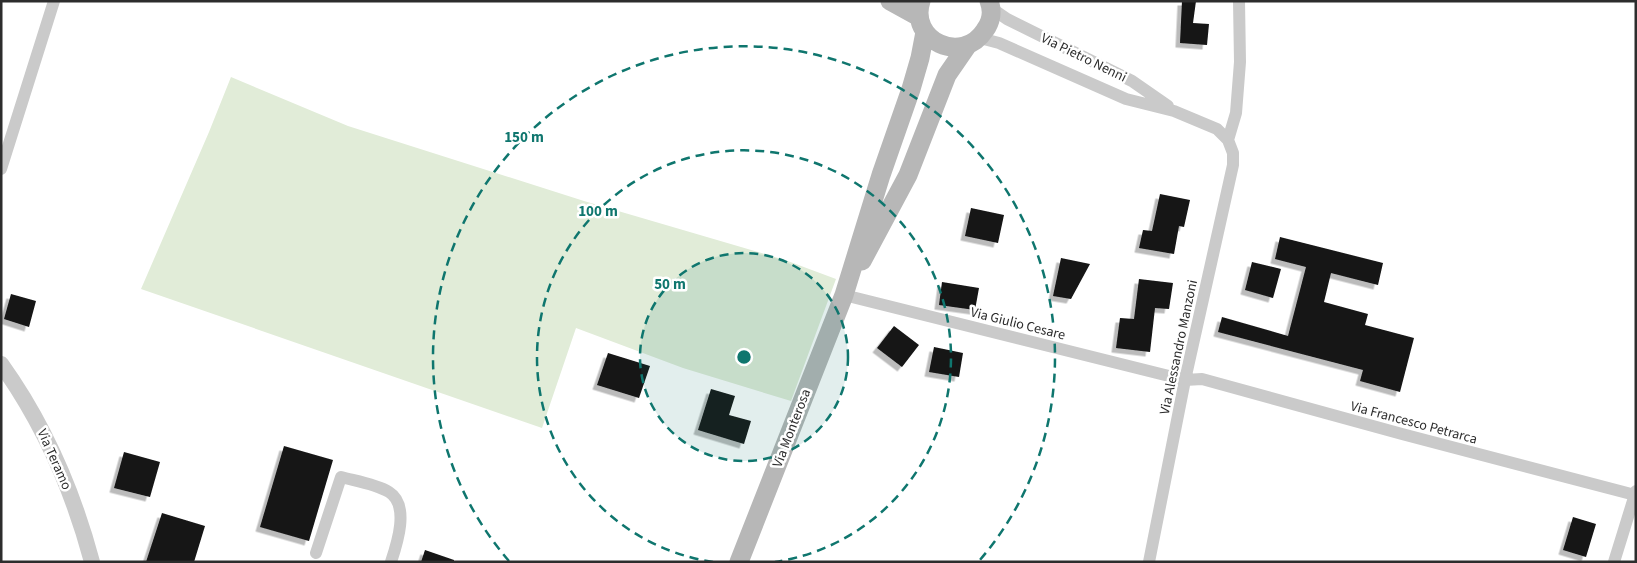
<svg xmlns="http://www.w3.org/2000/svg" width="1637" height="563" font-family="'Source Sans 3',sans-serif">
	<style>
		.green { fill: #e1ecd8 }
		.building { fill: #141414; filter: url(#shadow) }
		.lines { fill: none; stroke-linecap: round; stroke-linejoin: round }
		.minor { stroke: #cacaca; stroke-width: 12 }
		.tertiary { stroke: #cacaca; stroke-width: 16 }
		.secondary { stroke: #b7b7b7; stroke-width: 19 }
		.ring { fill: none; stroke: #0f766e; stroke-width: 2.5; stroke-dasharray: 9 6 }
		.labels { text-anchor: middle; stroke-width: 5; stroke-linejoin: round; paint-order: stroke }
		.street-label { font-size: 14px; fill: #2d2d2d; stroke: #fff }
		.centre { fill: #0f766e; stroke: #fff; stroke-width: 2.5 }
		.ring-label { font-size: 15px; text-anchor: middle; font-weight: bold; fill: #0f766e; stroke: #fff; stroke-width: 5; stroke-linejoin: round; paint-order: stroke }
	</style>
	<defs>
		<filter id="shadow"><feDropShadow dx="-4.5" dy="4.5" stdDeviation="0" flood-color="#0004"/></filter>
	</defs>
	<rect width="100%" height="100%" fill="#fff"/>
	<!-- green -->
	<path class="green" d="M 231,77 L 348,126 L 584,201 L 785,260 L 836,279 L 791,401 L 683,368 L 576,328 L 542,428 L 141,289 L 209,132 Z"/>
	<!-- building -->
	<path class="building" d="M 1182,1 L 1196,1 L 1193,23 L 1209,24 L 1207,45 L 1180,43 Z
		M 1160,194 L 1190,200 L 1184,227 L 1179,226 L 1174,254 L 1139,248 L 1143,230 L 1152,231 Z
		M 971,208 L 1004,215 L 998,243 L 965,236 Z
		M 1280,237 L 1383,263 L 1378,285 L 1331,273 L 1324,302 L 1368,314 L 1365,325 L 1414,338 L 1400,392 L 1360,381 L 1363,370 L 1218,332 L 1222,317 L 1288,336 L 1306,267 L 1275,259 Z
		M 1061,258 L 1090,264 L 1071,299 L 1053,296 Z
		M 1252,262 L 1281,269 L 1273,298 L 1245,290 Z
		M 1139,279 L 1173,283 L 1169,309 L 1155,308 L 1150,352 L 1116,348 L 1120,318 L 1134,319 Z
		M 942,282 L 979,288 L 975,310 L 939,305 Z
		M 11,294 L 36,301 L 29,327 L 4,319 Z
		M 894,326 L 919,345 L 902,367 L 877,348 Z
		M 934,347 L 963,353 L 959,377 L 929,372 Z
		M 608,353 L 650,366 L 639,398 L 597,385 Z
		M 711,389 L 735,396 L 729,415 L 751,421 L 744,444 L 698,430 Z
		M 284,446 L 333,460 L 309,541 L 260,527 Z
		M 124,452 L 160,462 L 150,497 L 114,488 Z
		M 162,513 L 205,526 L 194,562 L 146,562 Z
		M 1573,517 L 1596,524 L 1586,557 L 1563,550 Z
		M 425,550 L 454,560 L 454,562 L 421,562 Z"/>
	<g class="lines">
		<!-- minor -->
		<path class="minor" d="M 991,8 L 1007,19 L 1132,81 L 1168,106
			M 980,38 L 999,43 L 1126,99 L 1174,111 L 1217,129 L 1228,140 L 1233,153 L 1233,165 L 1185,380 L 1149,562
			M 1228,140 L 1236,113 L 1240,62 L 1239,1
			M 1,169 L 54,1
			M 844,295 L 1185,380 L 1202,379 L 1402,434 L 1635,495
			M 316,553 L 341,477 C 356,481 376,484 389,492 C 410,505 397,544 391,562
			M 1614,562 L 1636,491"/>
		<!-- tertiary -->
		<path class="tertiary" d="M 1,364 C 44,424 73,491 92,562"/>
		<!-- secondary -->
		<path class="secondary" d="M 890,1 L 919,17
			M 921,1 C 908,40 962,66 985,30 C 991,22 993,11 989,1
			M 862,261 L 908,175 L 947,75 L 967,46
			M 739,562 L 844,295 L 881,175 L 911,89 L 920,58 L 925,32"/>
	</g>
	<!-- distance rings -->
	<circle cx="744" cy="357" r="104" fill="#0f766e" fill-opacity=".12"/>
	<g class="ring">
		<circle cx="744" cy="357" r="104"/>
		<path d="M713 562A207 207 0 1 1 775 562"/>
		<path d="M509 561A311 311 0 1 1 979 561"/>
	</g>
	<g class="labels">
		<!-- street labels -->
		<g class="street-label">
			<text transform="translate(1084 57) rotate(26)" y="5">Via Pietro Nenni</text>
			<text transform="translate(1018 323) rotate(14)" y="5">Via Giulio Cesare</text>
			<text transform="translate(1178 347) rotate(-78)" y="5">Via Alessandro Manzoni</text>
			<text transform="translate(1414 422) rotate(15)" y="5">Via Francesco Petrarca</text>
			<text transform="translate(791 428) rotate(-69)" y="5">Via Monterosa</text>
			<text transform="translate(55 459) rotate(66)" y="5">Via Teramo</text>
		</g>
	</g>
	<circle cx="744" cy="357" r="8" class="centre"/>
	<g class="ring-label">
		<text x="524" y="142">150 m</text>
		<text x="598" y="216">100 m</text>
		<text x="670" y="289">50 m</text>
	</g>
	<!-- border -->
	<rect width="1637" height="563" fill="none" stroke="#2d2d2d" stroke-width="5"/>
</svg>
